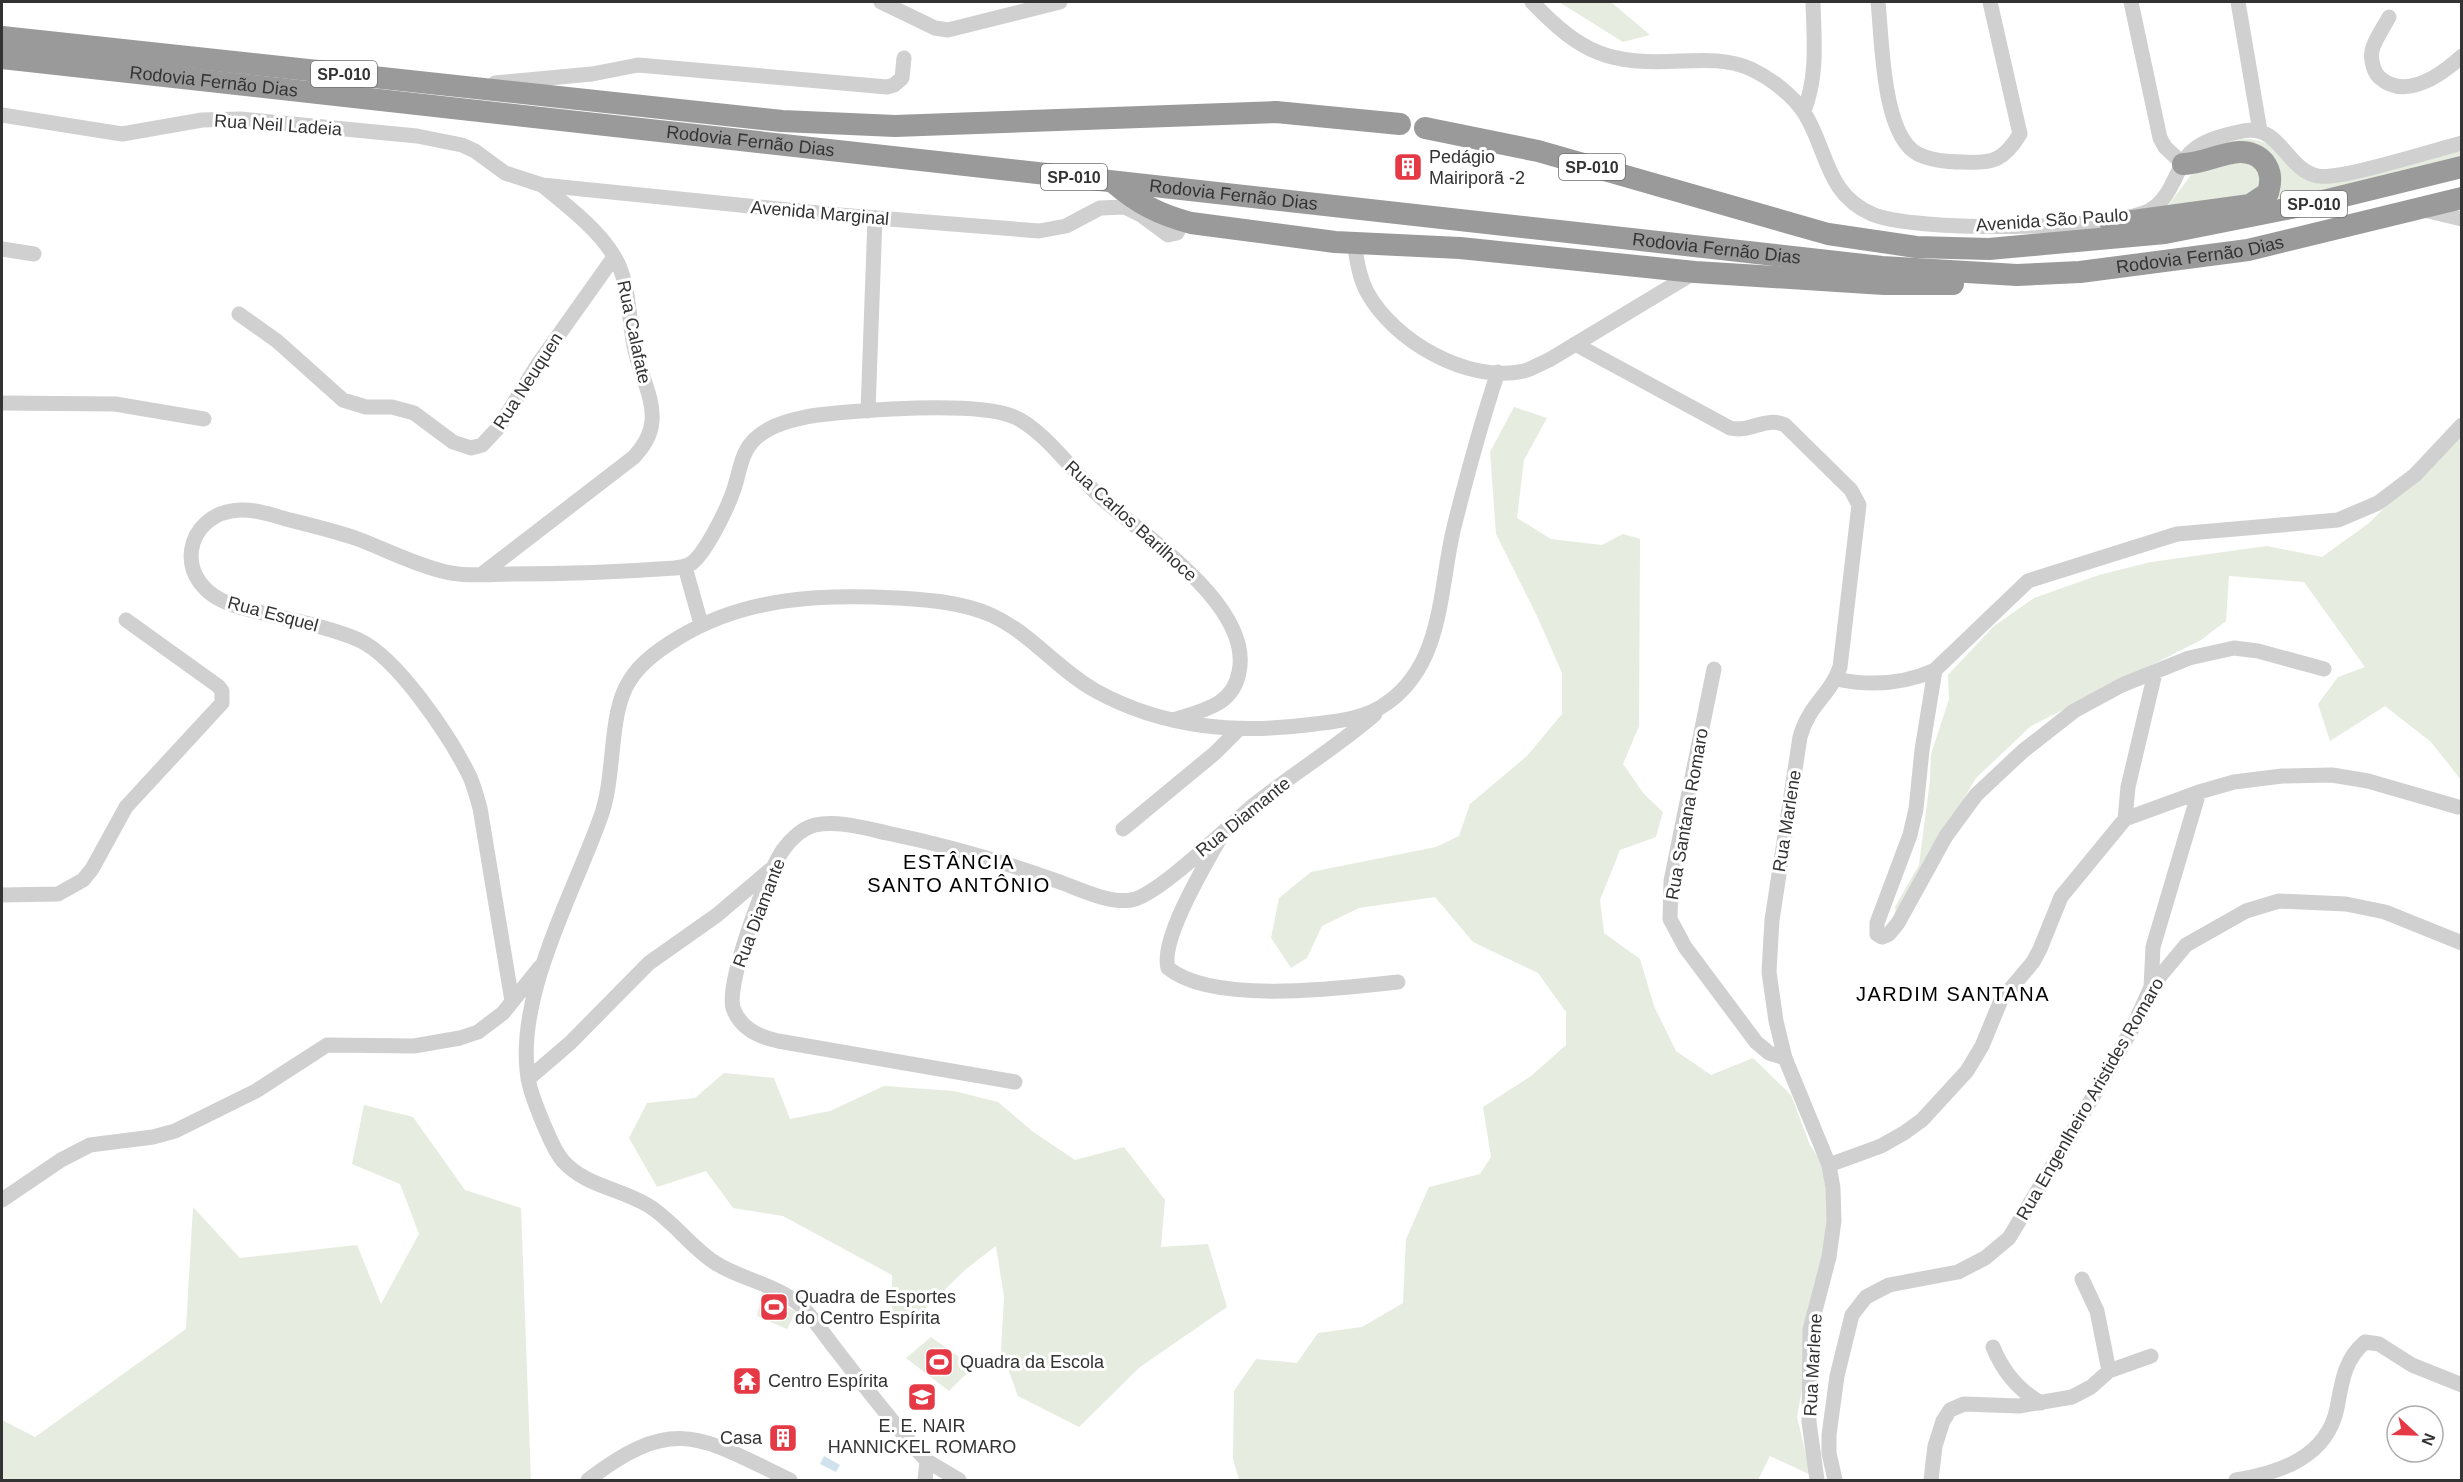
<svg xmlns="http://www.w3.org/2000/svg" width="2463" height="1482" font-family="Arial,sans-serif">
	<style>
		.green { fill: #e6ecdf }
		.water { fill: #cfe2ee }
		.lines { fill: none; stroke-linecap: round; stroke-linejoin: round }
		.minor { stroke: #d0d0d0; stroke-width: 15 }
		.highway { stroke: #9a9a9a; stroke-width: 22 }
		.labels { text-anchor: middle; stroke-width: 6; stroke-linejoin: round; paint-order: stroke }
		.shield { fill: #fff; stroke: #707070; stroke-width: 1.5 }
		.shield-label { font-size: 16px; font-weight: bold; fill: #333 }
		.street-label { font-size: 18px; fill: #333; stroke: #fff }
		.poi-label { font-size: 18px; fill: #333; stroke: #fff; text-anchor: start }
		.neighbourhood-label { font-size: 20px; letter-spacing: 1.5px; fill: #000; stroke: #fff }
	</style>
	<rect width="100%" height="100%" fill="#fff"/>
	<!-- green -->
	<path class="green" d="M 1559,2 L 1611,2 L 1650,35 L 1623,42 Z
		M 2243,139 C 2272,138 2282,156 2301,175 L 2462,151 L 2461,160 L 2343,188 L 2277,199 L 2280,186 L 2276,169 L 2216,144 Z
		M 2237,158 L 2258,167 L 2262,192 L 2164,211 L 2191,175 Z
		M 1514,407 L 1547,418 L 1524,460 L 1517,518 L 1551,539 L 1602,545 L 1623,534 L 1640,539 L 1639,726 L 1623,764 L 1644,794 L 1663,812 L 1656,837 L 1620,850 L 1600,900 L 1604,933 L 1640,959 L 1654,1006 L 1676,1051 L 1711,1075 L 1753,1058 L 1791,1095 L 1810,1145 L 1826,1169 L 1829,1230 L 1827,1253 L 1815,1282 L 1804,1334 L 1805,1371 L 1797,1417 L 1811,1475 L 1770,1456 L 1758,1480 L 1239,1480 L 1233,1459 L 1234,1391 L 1256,1359 L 1297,1363 L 1318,1333 L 1362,1327 L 1403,1303 L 1406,1239 L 1429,1187 L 1480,1174 L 1491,1157 L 1483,1107 L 1531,1076 L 1566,1045 L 1566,1012 L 1538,973 L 1473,942 L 1435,897 L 1359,908 L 1322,926 L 1307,958 L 1291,968 L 1271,938 L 1279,898 L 1311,872 L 1436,847 L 1459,836 L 1470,804 L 1527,756 L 1562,714 L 1562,673 L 1537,616 L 1496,534 L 1490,452 Z
		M 2461,433 L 2461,780 L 2431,742 L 2385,706 L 2330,741 L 2318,704 L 2338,677 L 2365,667 L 2304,582 L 2229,576 L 2226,621 L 2201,640 L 2031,726 L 1976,778 L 1896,915 L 1895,907 L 1919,865 L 1930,780 L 1931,754 L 1949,699 L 1948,675 L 1994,626 L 2034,598 L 2099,575 L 2151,562 L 2267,546 L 2322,557 L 2369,523 Z
		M 724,1073 L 774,1078 L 790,1119 L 830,1111 L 884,1086 L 954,1091 L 998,1102 L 1032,1131 L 1075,1160 L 1124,1147 L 1165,1200 L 1161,1247 L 1208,1244 L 1227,1307 L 1140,1367 L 1079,1427 L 1018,1396 L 1001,1350 L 1004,1297 L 996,1246 L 966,1269 L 925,1309 L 892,1326 L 892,1275 L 783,1216 L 733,1208 L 706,1171 L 657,1187 L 629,1138 L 647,1103 L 695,1098 Z
		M 364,1105 L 413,1117 L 465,1190 L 521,1208 L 531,1480 L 2,1480 L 2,1420 L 35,1437 L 186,1329 L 193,1207 L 240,1258 L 357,1245 L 381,1304 L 419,1234 L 400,1184 L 352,1164 Z
		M 762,1292 L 796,1312 L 787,1329 L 757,1316 Z
		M 931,1337 L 973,1367 L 949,1391 L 906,1358 Z"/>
	<!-- water -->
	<path class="water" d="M 824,1456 L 840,1465 L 836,1472 L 820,1464 Z"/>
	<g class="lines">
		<!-- minor -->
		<path class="minor" d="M 881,2 L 935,28 L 948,30 L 1060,2
			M 1532,2 C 1582,54 1609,65 1681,61 C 1705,60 1729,59 1751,69 C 1770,78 1793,95 1805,114 C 1828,152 1826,194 1872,214 C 1910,232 2119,231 2152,209 C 2170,197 2175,175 2185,159 C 2197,141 2223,135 2243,131 C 2281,124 2286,170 2318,176 C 2341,180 2434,150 2462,143
			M 1878,2 C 1882,38 1882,136 1918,154 C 1932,161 1948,162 1963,162 C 1993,164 2004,160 2020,134 L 1990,2
			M 2131,2 L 2160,138 L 2165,147 L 2183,164
			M 2238,2 L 2260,131
			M 2389,17 C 2384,27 2374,40 2372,51 C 2370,59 2374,72 2379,77 C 2405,101 2441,75 2462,56
			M 495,83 L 592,74 L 638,65 L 887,87 L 894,85 L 902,78 L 904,58
			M 1804,111 C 1818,76 1814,39 1813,2
			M 2,115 L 122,134 L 202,120 L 241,119 L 417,136 L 462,145 L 475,151 L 505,173 L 542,185 L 839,215 L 1039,231 L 1066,226 L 1100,208 L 1125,207 L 1141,215 L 1168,235 L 1177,233 L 1183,221
			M 2424,210 L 2462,219
			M 1354,243 C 1357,260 1359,277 1367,292 C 1393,340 1467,384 1524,371 C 1532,369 1541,363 1549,360 L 1695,272
			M 2,249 L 34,254
			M 239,314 L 277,341 L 343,400 L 366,407 L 392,407 L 414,413 L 453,442 L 471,448 L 482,445 L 499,427 L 538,364 L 614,257
			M 1575,344 L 1730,428 C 1751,433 1765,416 1785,425 L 1851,490 L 1859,505 L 1840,667 C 1830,696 1809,704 1800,737 L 1772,920 L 1769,972 L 1776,1021 L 1785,1058 L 1829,1165 L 1833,1188 L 1834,1221 L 1829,1257 L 1810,1330 L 1809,1422 L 1817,1480
			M 2,403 L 115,404 L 204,419
			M 868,411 L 875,218
			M 685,567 L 701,624
			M 482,574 L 634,457 C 643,447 651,436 652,421 C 654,399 641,376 636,354 C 627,322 632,286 614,256 C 597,228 567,206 542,185
			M 1714,669 L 1671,881 L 1670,919 L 1685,947 L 1756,1042 L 1769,1053 L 1785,1058
			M 1935,670 L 1922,750 L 1916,809 L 1910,835 L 1877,923 L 1877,934 L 1882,937 L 1889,934 L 1898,923 L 1946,836 L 1976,795 L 2023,751 L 2074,711 L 2122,685 L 2189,658 L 2234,648 L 2258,651 L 2324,669
			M 1836,679 C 1869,686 1904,684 1935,670 L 2028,581 L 2177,534 L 2338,520 L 2378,503 L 2415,475 L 2462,425
			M 2125,819 L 2128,787 L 2155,673
			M 1123,829 L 1215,753 L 1239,729
			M 1219,840 C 1204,867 1160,940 1168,968 C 1213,1005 1342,988 1398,982
			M 2,895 L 58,894 L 83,880 L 92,869 L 126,807 L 222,703 L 222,691 L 218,686 L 126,620
			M 2151,987 L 2153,947 L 2199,792
			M 512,1001 L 480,808 C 477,798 474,786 470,777 C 451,738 398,658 359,640 C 319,623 275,618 233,605 C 169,584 184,512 240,510 C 255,509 272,515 286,519 C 310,525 335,531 358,539 C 387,550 415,565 446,572 C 467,577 490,574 511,574 C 566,574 620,572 675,568 C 681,567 686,567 692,563 C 707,551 728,507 734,489 C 740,471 741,452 755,439 C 770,424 797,418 818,415 C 861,410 974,401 1012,416 C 1044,428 1077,478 1105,501 C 1147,538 1253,607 1239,672 C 1237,684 1230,695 1220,702 C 1206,711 1189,715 1173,720
			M 528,1079 L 570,1043 L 649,963 L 717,915 L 770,870
			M 1015,1082 L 778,1041 C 759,1037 740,1028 733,1008 C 726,982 767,872 783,850 C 790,840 802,828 815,825 C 837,820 865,828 887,833 C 945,845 1001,861 1057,881 C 1078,888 1108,904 1131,900 C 1158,896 1229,825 1255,804 C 1294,773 1337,747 1375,714
			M 1829,1165 L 1881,1146 L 1904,1133 L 1922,1120 L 1967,1071 L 1982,1046 L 2001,1000 L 2033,962 L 2040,949 L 2061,897 L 2125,819 L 2199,792 L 2234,782 L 2282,776 L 2332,775 L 2368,781 L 2458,807
			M 2,1200 L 61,1160 L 90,1145 L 153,1137 L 175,1131 L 256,1091 L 327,1045 L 414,1046 L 460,1038 L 478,1032 L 503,1013 L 540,967
			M 2082,1279 L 2097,1311 L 2109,1371
			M 1993,1347 C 2003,1372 2018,1390 2041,1403
			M 588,1480 C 675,1413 702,1438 790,1480
			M 925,1480 L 927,1461
			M 959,1480 L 927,1461 L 915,1448 C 887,1415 860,1381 834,1347 C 821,1331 809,1310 792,1299 C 768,1282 737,1278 714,1262 C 690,1246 673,1221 649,1206 C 622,1189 585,1186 563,1161 C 554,1151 549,1136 543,1123 C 538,1110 532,1097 529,1083 C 512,1001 575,891 601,816 C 616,775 608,712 630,680 C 641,662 660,649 678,638 C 745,597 820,594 897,598 C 928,600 962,602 991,615 C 1031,633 1058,670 1096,691 C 1165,729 1239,734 1315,724 C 1339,721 1367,718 1387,703 C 1444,663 1439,588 1454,527 C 1467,475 1481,423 1498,372
			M 1835,1480 L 1829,1453 L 1829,1435 L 1837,1376 L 1852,1315 L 1866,1297 L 1889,1285 L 1958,1272 L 1985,1258 L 2009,1238 L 2065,1145 L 2132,1029 L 2151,987 L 2186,945 L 2246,911 L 2279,901 L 2346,904 L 2385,912 L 2462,943
			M 1931,1480 L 1935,1446 L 1943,1421 L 1950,1410 L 1964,1404 L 2019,1406 L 2072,1397 L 2091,1387 L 2109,1371 L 2151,1356
			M 2236,1480 C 2280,1473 2327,1457 2337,1408 C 2342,1382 2344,1360 2365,1342 L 2379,1344 L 2412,1365 L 2462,1385"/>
		<!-- highway -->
		<g class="highway">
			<path d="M 2,37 L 782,121 L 895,126 L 1276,112 L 1400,124"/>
			<path id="s1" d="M 2,58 L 1775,255 L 1882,267 L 2017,275 L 2080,272 L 2248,250 L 2462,198"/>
			<path d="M 1425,128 L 1538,151 L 1828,234 L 1916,247 L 1989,249 L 2165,233 L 2311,204 L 2462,167"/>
			<path d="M 1113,182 C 1139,204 1158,214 1191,223 L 1335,242 L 1460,248 L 1695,272 L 1884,284 L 1953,284"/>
			<path d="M 2111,224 L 2250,205 L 2268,193 C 2271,182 2272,172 2264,162 C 2242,138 2209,165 2183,164"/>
		</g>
	</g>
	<!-- icons -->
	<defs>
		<g id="building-square" transform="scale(1.5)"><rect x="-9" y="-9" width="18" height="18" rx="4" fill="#e63946" stroke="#fff"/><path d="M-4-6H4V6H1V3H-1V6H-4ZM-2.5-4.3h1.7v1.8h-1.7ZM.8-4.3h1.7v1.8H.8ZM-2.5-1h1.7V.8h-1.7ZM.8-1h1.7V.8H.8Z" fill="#fff"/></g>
		<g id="stadium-square" transform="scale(1.5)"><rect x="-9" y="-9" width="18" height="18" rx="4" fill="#e63946" stroke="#fff"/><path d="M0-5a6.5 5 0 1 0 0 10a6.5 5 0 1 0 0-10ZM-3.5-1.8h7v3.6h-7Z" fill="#fff"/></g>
		<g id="temple-square" transform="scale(1.5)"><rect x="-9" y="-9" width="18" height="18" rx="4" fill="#e63946" stroke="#fff"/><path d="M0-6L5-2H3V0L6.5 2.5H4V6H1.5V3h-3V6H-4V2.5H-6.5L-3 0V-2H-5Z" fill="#fff"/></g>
		<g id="school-square" transform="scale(1.5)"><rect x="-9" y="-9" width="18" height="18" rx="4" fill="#e63946" stroke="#fff"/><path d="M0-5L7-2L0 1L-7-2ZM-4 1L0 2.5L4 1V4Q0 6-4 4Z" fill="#fff"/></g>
	</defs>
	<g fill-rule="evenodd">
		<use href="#building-square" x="1408" y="167"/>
		<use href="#stadium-square" x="774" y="1307"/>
		<use href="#stadium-square" x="939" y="1362"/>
		<use href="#temple-square" x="747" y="1381"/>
		<use href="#school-square" x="922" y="1397"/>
		<use href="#building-square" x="783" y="1438"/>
	</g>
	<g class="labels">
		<!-- shield labels -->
		<g class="shield">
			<rect x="311" y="61" width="66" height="26" rx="4.5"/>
			<rect x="1559" y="154" width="66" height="26" rx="4.5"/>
			<rect x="1041" y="164" width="66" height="26" rx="4.5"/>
			<rect x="2281" y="191" width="66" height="26" rx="4.5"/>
		</g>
		<g class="shield-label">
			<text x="344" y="80">SP-010</text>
			<text x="1592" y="173">SP-010</text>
			<text x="1074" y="183">SP-010</text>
			<text x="2314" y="210">SP-010</text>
		</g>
		<!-- street labels -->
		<g class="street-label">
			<text dy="6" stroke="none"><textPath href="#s1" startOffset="213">Rodovia Fernão Dias</textPath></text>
			<text transform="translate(278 125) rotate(4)" y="6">Rua Neil Ladeia</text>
			<text dy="6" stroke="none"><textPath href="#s1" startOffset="753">Rodovia Fernão Dias</textPath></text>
			<text dy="6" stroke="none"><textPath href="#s1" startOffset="1239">Rodovia Fernão Dias</textPath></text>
			<text transform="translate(820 213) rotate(5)" y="6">Avenida Marginal</text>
			<text transform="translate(2052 220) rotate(-4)" y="6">Avenida São Paulo</text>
			<text dy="6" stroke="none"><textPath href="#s1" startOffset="1725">Rodovia Fernão Dias</textPath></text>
			<text dy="6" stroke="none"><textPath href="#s1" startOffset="2211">Rodovia Fernão Dias</textPath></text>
			<text transform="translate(634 332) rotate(78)" y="6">Rua Calafate</text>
			<text transform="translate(528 381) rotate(-57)" y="6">Rua Neuquen</text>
			<text transform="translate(1131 521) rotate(42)" y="6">Rua Carlos Barilhoce</text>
			<text transform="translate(273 614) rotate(15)" y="6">Rua Esquel</text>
			<text transform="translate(1687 814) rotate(-80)" y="6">Rua Santana Romaro</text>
			<text transform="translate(1243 817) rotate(-39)" y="6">Rua Diamante</text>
			<text transform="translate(1787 821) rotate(-81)" y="6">Rua Marlene</text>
			<text transform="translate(759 913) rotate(-69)" y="6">Rua Diamante</text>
			<text transform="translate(2090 1099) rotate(-60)" y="6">Rua Engenlheiro Aristides Romaro</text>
			<text transform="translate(1813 1365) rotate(-87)" y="6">Rua Marlene</text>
		</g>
		<!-- poi labels -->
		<g class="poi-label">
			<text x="1429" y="163">Pedágio<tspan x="1429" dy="21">Mairiporã -2</tspan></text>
			<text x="795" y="1303">Quadra de Esportes<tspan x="795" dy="21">do Centro Espírita</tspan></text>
			<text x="960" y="1368">Quadra da Escola</text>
			<text x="768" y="1387">Centro Espírita</text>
			<text x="922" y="1432" text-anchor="middle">E. E. NAIR<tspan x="922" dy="21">HANNICKEL ROMARO</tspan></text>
			<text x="762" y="1444" text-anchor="end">Casa</text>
		</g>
		<!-- neighbourhood labels -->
		<g class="neighbourhood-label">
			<text x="959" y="869">ESTÂNCIA<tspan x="959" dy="23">SANTO ANTÔNIO</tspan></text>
			<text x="1953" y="1001">JARDIM SANTANA</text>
		</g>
	</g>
	<!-- border -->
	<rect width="2463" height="1482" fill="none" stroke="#333333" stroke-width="6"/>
	<!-- north arrow -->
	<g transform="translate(2415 1434) rotate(112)"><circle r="28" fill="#ffffff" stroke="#adadad" stroke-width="1.5"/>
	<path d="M0-4.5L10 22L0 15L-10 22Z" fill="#e63946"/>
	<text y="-9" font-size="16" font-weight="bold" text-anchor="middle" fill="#333333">N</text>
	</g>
</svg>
